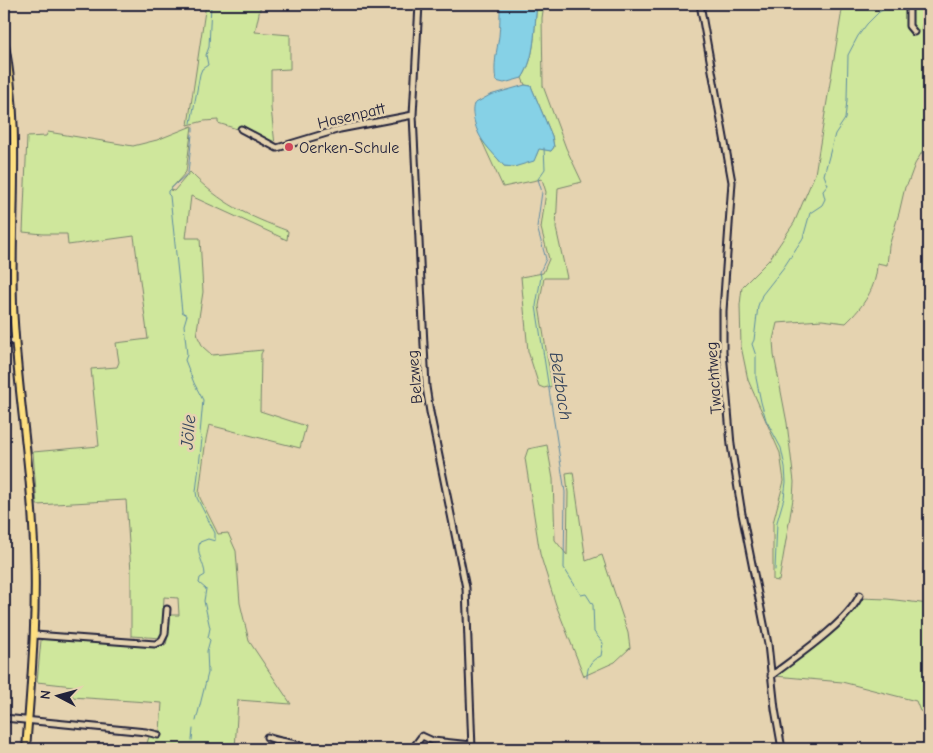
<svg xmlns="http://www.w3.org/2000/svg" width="933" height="753" font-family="'Comic Neue',sans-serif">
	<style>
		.green { fill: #cfe79c; stroke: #78846c }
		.water { fill: #86d1e6; stroke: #5e8ba2 }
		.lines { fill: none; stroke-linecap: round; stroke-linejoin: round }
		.stream { stroke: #5e8ba2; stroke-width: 1 }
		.minor-casing { stroke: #22223b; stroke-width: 9 }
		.major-casing { stroke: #22223b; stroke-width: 10 }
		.minor { stroke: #e5d3b0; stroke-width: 5 }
		.major { stroke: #fddf80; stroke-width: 6 }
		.poi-dot { fill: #d1495b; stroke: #e5d3b0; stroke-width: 2 }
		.labels { text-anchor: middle; stroke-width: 5; stroke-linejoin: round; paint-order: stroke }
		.street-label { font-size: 16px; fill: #22223b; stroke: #e5d3b0 }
		.poi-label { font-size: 16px; fill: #22223b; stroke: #e5d3b0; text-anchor: start }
		.water-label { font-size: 18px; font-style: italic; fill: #36455d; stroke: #e5d3b0 }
	</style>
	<rect width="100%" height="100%" fill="#e5d3b0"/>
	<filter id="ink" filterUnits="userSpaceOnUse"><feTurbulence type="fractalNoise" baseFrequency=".02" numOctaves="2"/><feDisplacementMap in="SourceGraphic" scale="10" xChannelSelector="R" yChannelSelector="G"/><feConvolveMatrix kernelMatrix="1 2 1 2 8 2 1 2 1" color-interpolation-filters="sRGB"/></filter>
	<g filter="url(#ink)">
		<!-- green -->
		<path class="green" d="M 206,4 L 261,4 L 255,32 L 290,35 L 290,69 L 271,70 L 271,108 L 275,145 L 240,126 L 237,129 L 218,123 L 218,120 L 204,121 L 188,125 Z
			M 537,4 L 544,4 L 542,18 L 543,86 L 566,148 L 582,182 L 558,188 L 556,228 L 567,278 L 544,278 L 539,306 L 552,386 L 544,388 L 539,386 L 528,351 L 521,277 L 543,273 L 549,259 L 541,228 L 546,192 L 542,179 L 503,187 L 481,139 L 504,166 L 514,167 L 536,156 L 539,148 L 551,151 L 554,147 L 552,136 L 531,86 L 525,85 L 522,78 C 536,57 534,28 537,4 Z
			M 843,4 L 929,4 L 924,15 L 921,31 L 929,34 L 929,140 L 915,164 L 908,183 L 905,187 L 899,213 L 889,246 L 887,265 L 877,263 C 877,287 863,307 846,323 L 822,320 L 777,323 L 773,340 L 774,355 L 787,423 L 794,482 L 793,499 L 779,581 L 773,580 L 773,523 L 784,481 L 780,453 L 748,380 L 741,346 L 740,305 L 742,287 L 769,260 L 794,223 L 815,174 Z
			M 192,126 L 186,172 L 170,190 L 174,191 L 190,172 C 221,204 248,216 288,231 L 287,240 L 191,196 L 186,238 L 200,238 L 203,292 L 197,330 L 198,337 L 203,347 L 212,355 L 263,350 L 261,354 L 260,411 L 306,426 L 300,448 L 209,425 L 206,439 L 199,493 L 200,498 L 218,534 L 228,533 L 236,551 L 240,603 L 249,641 L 291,704 L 238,700 L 235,749 L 145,749 L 149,737 L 148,729 L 160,731 L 162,703 L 72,697 L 73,686 L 37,682 L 41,640 L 48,638 L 166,645 L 168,635 L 169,615 L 179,615 L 178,598 L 164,597 L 162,638 L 131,636 L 131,572 L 126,500 L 37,505 L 33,452 L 99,446 L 91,369 L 117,367 L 119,362 L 116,343 L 148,339 L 134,236 L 68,245 L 67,234 L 43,234 L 23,232 L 27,137 L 46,136 L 48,132 L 133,146 L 157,140 Z
			M 547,445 L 553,479 L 555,540 L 567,555 L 568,493 L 566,473 L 573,472 L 586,561 L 602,555 L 628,633 L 630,648 L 615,662 L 584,676 L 556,605 L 540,554 L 525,458 L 528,449 Z
			M 860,598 L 887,599 L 929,604 L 929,713 L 920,711 L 916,701 L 842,682 L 775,676 L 845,620 Z"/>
		<!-- water -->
		<path class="water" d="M 500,4 L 537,4 C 534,28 536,57 522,78 L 504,83 L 496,81 C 493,65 497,51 499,36 C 500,26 500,15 500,4 Z
			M 525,85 L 531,86 L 552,136 L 554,147 L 551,151 L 539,149 L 534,161 L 514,167 L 504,166 C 490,149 479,142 474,120 C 473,114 472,110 474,104 L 490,95 Z"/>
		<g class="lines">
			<!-- stream -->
			<path class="stream" d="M 191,123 L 200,74 L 202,69 L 208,65 L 206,55 L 209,47 L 211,4
				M 193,131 L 193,127
				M 192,134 L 188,173 L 168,191 L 168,194 L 170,196 L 182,312 L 187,315 L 184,325 L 187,355 L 185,360 L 194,383 L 203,400 L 200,434 L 202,439 L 196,492 L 197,498 L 215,533 L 215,541 L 208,539 L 200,542 C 195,553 205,564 205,575 L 200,578 L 199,583 L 206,589 L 204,601 L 210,628 L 208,638 L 210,640 L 207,651 L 208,673 L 196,721
				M 544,148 L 545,169 L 538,179 L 542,192 L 537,227 L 546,259 L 540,272 L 541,277 L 536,306 L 565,492 L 564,568 L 581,595 L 586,594 L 593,605 L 594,632 L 603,643 L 601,656 C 590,660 587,667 587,678
				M 775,570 L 777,522 L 784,498 L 786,482 L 785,467 L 781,448 L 766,420 L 761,402 L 756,378 L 756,356 L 752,344 L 754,340 L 758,306 L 762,295 L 784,267 L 799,244 L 803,238 L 810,213 L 822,205 L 825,199 L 823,191 L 828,185 L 824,175 L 835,134 L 845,119 L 847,100 L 848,55 L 858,36 L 867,24 L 879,12 L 894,4
				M 192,740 L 193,729"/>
			<!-- minor casing -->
			<g class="minor-casing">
				<path id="minor" d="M 419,4 L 413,115 L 426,387 L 430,412 L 466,588 L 472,749
					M 700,4 L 732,182 L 723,311 L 723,352 L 731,445 L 742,514 L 768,644 L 775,709 L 782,749
					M 909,4 L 909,26 L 914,32
					M 241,129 L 277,148 L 340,129 L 413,115
					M 4,342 L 15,341
					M 35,635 L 155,644 L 161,642 L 165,634 L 167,609
					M 771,676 C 797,656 847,623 860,595
					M 4,718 L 146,732 L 158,735
					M 267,737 C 281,743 294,741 307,749
					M 415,749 L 416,744 L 422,736 L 433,741 L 471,745"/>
			</g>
			<!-- major casing -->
			<g class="major-casing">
				<path id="major" d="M 4,40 C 22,129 10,215 13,304 C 16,379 29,452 33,526 C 38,601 32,675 26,749"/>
			</g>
			<!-- minor -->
			<use href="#minor" class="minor"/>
			<!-- major -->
			<use href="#major" class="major"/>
		</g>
	</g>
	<!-- markers -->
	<circle class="poi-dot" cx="289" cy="147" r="5"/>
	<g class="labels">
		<!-- street labels -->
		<g class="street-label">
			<text transform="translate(351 115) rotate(-13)" y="6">Hasenpatt</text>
			<text transform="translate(414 377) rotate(-95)" y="6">Belzweg</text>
			<text transform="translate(713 378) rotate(-94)" y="6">Twachtweg</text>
		</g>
		<!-- poi labels -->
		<g class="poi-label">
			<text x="299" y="153">Oerken-Schule</text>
		</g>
		<!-- water labels -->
		<g class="water-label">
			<text transform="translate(561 386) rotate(81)" y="6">Belzbach</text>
			<text transform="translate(188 432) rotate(-85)" y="6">Jölle</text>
		</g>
	</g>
	<!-- margin -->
	<rect width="933" height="753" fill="none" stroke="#e5d3b0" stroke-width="20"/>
	<rect x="10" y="10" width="913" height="733" fill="none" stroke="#22223b" stroke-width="2" filter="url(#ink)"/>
	<!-- north arrow -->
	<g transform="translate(58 696) rotate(276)" stroke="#e5d3b0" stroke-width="4" paint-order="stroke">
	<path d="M0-4L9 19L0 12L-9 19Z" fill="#22223b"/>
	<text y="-8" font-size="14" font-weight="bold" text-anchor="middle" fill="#22223b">N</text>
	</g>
</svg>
